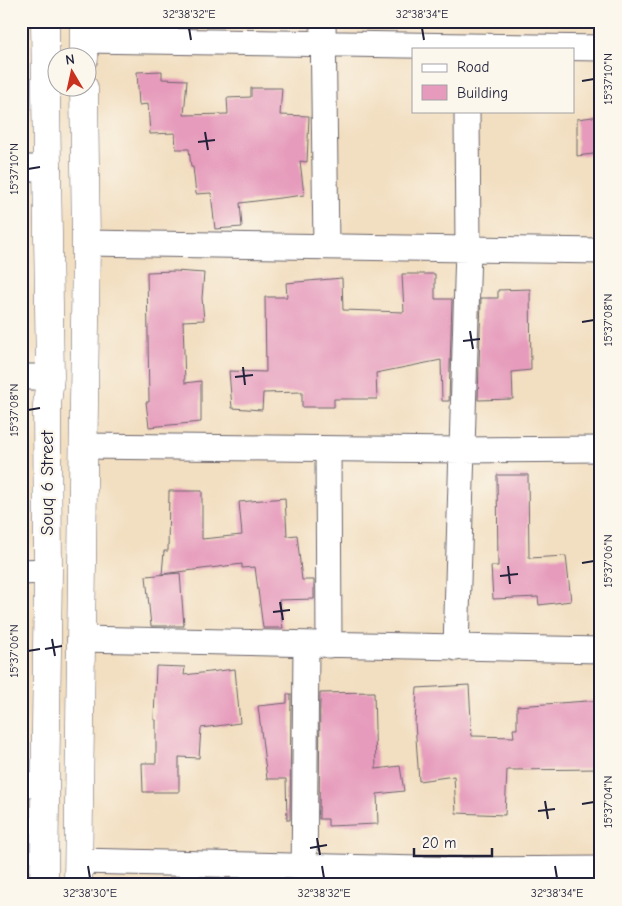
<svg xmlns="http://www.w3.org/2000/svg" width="622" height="906" font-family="'Comic Neue',sans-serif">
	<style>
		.building { fill: #e69bbc }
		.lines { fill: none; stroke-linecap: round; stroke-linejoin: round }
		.street-casing { stroke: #6b646a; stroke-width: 27 }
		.secondary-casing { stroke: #6b646a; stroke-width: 29 }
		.street { stroke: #fff; stroke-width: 25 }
		.secondary { stroke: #fff; stroke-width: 28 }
		.ticks { fill: none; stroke: #22223b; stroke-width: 2 }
		.labels { text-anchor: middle; stroke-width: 5; stroke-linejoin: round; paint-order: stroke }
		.street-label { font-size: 18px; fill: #22223b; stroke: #fbf7ec }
		.neatline { fill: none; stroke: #22223b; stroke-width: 2 }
		.ticks-label { font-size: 12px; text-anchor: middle; fill: #22223b }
	</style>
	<rect width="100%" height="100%" fill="#fbf7ec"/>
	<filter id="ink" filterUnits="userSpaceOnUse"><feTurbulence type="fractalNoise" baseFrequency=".02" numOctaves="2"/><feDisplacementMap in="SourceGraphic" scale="10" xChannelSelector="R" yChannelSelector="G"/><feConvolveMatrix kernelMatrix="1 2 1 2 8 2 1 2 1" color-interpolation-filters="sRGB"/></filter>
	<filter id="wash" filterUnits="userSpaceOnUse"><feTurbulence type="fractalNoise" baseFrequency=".0096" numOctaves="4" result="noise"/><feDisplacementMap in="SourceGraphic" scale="20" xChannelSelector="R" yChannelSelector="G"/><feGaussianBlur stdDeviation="1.12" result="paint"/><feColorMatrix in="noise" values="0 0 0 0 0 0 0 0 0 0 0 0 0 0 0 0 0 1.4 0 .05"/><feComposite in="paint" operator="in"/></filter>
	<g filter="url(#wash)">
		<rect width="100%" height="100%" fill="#f2dec0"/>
		<g id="blocks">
			<!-- building -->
			<path class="building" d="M 162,71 L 162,79 L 187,80 L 184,115 L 228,114 L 227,98 L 251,97 L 251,88 L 282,88 L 280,115 L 309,116 L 307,162 L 300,161 L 304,195 L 240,203 L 242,227 L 215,229 L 211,193 L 196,194 L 193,167 L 191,167 L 189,149 L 176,149 L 175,133 L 150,134 L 148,104 L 139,105 L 137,72 Z
				M 601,116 L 601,153 L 577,156 L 577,119 Z
				M 175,271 L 204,273 L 202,298 L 204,320 L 183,321 L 185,383 L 201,381 L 201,422 L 149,427 L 146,402 L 149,402 L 147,272 Z
				M 402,274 L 435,274 L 435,299 L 452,299 L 449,401 L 442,401 L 441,360 L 376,373 L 377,399 L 334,399 L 334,407 L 302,407 L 302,392 L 263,393 L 262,410 L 232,408 L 229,371 L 266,372 L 265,297 L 287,297 L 286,283 L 342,278 L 343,310 L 404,312 Z
				M 530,289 L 531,370 L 512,372 L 513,399 L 478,400 L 481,298 L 498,298 L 498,290 Z
				M 497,475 L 528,475 L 529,558 L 566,556 L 571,601 L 539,605 L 538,597 L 493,599 L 491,566 L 498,566 Z
				M 169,491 L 202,491 L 202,539 L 242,535 L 239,502 L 285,498 L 287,536 L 297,535 L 302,580 L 314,580 L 314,599 L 279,600 L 283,628 L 263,628 L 255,567 L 242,568 L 242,564 L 162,574 L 164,551 L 168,551 Z
				M 180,573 L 184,626 L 151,626 L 146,576 Z
				M 156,666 L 185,667 L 184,675 L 235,669 L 240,723 L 201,728 L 199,758 L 179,757 L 179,792 L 143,792 L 142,763 L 156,763 L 156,720 L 154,720 Z
				M 469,685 L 472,736 L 514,737 L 513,729 L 517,729 L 517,706 L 601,700 L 601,769 L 507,770 L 505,815 L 456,813 L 454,776 L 419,781 L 415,723 L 417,688 Z
				M 374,692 L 376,769 L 400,766 L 404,791 L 377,794 L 378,824 L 328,826 L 328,819 L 319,819 L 320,693 Z
				M 287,694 L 291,694 L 290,820 L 287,820 L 286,779 L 267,779 L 258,706 L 287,703 Z"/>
		</g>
	</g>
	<g filter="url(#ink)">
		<use href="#blocks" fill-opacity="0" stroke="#6b646a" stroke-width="1"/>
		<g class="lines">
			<!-- street casing -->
			<g class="street-casing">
				<path id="street" d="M 323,21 L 326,246
					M 84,40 L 601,48
					M 21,168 L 48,168
					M 86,243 L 601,251
					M 21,377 L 50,377
					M 84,446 L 462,450 L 601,449
					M 328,449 L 329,645
					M 21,572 L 48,571
					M 80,639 L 601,650
					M 456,648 L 468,249 L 467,111
					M 21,785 L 45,785
					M 79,861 L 463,870 L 601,869
					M 304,885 L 306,645"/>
			</g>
			<!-- secondary casing -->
			<g class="secondary-casing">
				<path id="secondary" d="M 84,21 L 84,58
					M 44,885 L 48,571 L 47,405 L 50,377 L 45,21
					M 78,885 L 86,243 L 84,88"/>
			</g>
			<!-- street -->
			<use href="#street" class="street"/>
			<!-- secondary -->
			<use href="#secondary" class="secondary"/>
		</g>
	</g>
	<!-- ticks -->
	<path class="ticks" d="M 189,28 L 191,40M 422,28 L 424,40M 582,81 L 594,79M 205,132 L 208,150M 198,142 L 215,140M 28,169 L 40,167M 582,322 L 594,320M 470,331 L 473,349M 463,341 L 480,339M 243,367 L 245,385M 235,377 L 253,375M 28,410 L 40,408M 582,563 L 594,561M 508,566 L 510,584M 500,576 L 518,574M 280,602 L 283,620M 273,612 L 290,610M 52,639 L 55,656M 45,649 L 62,646M 28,651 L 40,649M 545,801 L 548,819M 582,804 L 594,802M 538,811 L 555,809M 317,838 L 320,855M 310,848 L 327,845M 88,866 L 90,878M 322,866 L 324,878M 555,866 L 557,878"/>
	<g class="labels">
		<!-- street labels -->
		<g class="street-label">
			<text transform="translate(47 483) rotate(-90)" y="6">Souq 6 Street</text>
		</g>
	</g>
	<!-- margin -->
	<rect width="622" height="906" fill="none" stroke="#fbf7ec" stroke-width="55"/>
	<!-- legend -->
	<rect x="412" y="48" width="162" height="65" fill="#fbf7ec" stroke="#a4a2a5"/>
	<rect x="422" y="64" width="25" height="8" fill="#ffffff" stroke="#a4a2a5"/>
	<text x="457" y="72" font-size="15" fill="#22223b">Road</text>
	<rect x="422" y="85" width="25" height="15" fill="#e69bbc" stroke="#a4a2a5"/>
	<text x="457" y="98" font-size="15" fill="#22223b">Building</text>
	<!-- north arrow -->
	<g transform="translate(72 72) rotate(351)"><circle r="24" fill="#fbf7ec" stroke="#a4a2a5"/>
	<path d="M0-4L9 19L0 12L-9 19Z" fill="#c8321e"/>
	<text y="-8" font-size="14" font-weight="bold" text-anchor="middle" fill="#22223b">N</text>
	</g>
	<!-- scale -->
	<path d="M414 848v8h78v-8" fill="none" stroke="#22223b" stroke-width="2.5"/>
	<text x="422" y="848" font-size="15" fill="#22223b" stroke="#fbf7ec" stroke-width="4" paint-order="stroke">20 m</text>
	<rect x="28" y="28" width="566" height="850" class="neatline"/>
	<g class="ticks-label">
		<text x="189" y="18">32°38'32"E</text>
		<text x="422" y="18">32°38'34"E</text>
		<text transform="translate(608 79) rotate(-90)" y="4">15°37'10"N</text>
		<text transform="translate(14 169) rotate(-90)" y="4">15°37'10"N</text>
		<text transform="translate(608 320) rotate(-90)" y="4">15°37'08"N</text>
		<text transform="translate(14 410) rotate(-90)" y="4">15°37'08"N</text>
		<text transform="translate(608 561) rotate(-90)" y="4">15°37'06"N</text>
		<text transform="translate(14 651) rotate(-90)" y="4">15°37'06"N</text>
		<text transform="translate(608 802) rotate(-90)" y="4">15°37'04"N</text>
		<text x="90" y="897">32°38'30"E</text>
		<text x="324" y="897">32°38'32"E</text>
		<text x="557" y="897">32°38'34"E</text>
	</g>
</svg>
